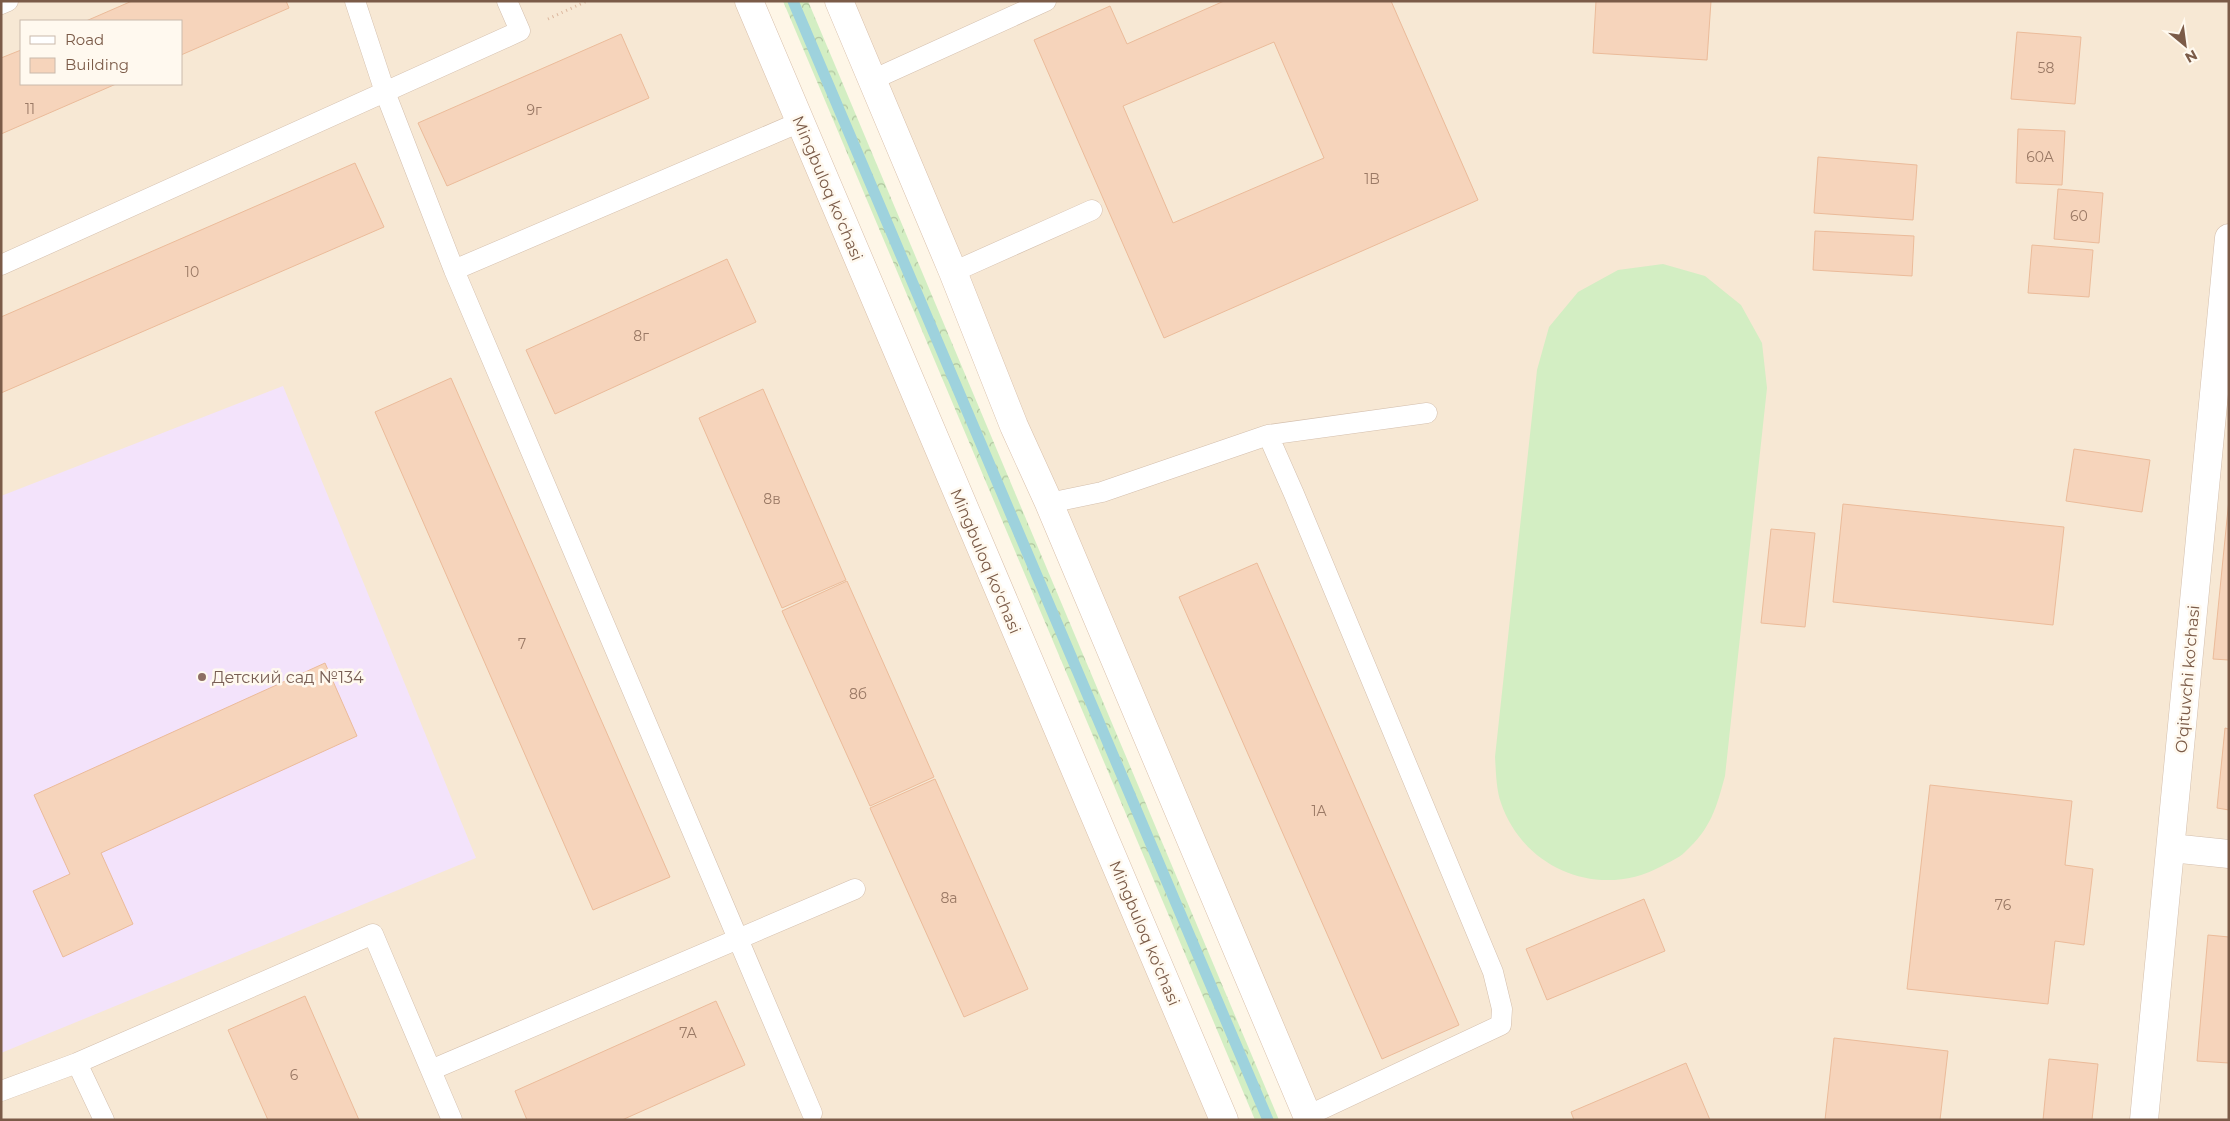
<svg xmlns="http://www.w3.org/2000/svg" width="2230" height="1121" font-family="Montserrat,sans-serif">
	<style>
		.residential { fill: #f7e8d4; fill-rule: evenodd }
		.education { fill: #f3e3fb }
		.grass { fill: #d3eec3 }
		.forest { fill: url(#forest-crowns) }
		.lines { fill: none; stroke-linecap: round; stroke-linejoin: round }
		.stream { stroke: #9ed2dd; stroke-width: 11 }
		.building { fill: #f6d4bb; stroke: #ebbb9a; fill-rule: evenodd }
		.service-casing { stroke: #d4bfad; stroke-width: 21 }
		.minor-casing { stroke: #d4bfad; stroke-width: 29 }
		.secondary-casing { stroke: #d8bfaa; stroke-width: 29 }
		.path { stroke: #dcb79e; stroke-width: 3; stroke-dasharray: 1 4; stroke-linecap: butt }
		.service { stroke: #fff; stroke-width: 20 }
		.minor { stroke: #fff; stroke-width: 28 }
		.secondary { stroke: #fff; stroke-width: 28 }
		.education-dot { fill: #8d6e63; stroke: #fff9ef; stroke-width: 2 }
		.labels { text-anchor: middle; stroke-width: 5; stroke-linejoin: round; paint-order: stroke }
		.number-label { font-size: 14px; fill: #9a7965 }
		.street-label { font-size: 16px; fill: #7b5b48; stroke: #fff9ef }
		.education-label { font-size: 16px; fill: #785e54; stroke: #fff9ef; text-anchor: start }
	</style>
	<defs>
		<pattern id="forest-crowns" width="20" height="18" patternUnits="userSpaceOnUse" patternTransform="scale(1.25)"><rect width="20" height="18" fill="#d3eec3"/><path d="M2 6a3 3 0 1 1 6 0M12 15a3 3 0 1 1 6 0" fill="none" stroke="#b0c4a0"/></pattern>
	</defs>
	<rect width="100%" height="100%" fill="#fef6e7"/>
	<!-- residential -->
	<path class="residential" d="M 1,1 L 749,1 L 1224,1120 L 1,1120 ZM 21,21 L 181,21 L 181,84 L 21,84 Z
		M 841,1 L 2229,1 L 2229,1120 L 1309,1120 Z"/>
	<!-- education -->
	<path class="education" d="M 283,386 L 476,858 L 1,1053 L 1,496 Z"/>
	<!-- grass -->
	<path class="grass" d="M 1663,264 L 1705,276 L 1741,305 L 1762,343 L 1767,388 L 1725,776 C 1716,809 1711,828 1685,852 C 1679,858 1669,862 1662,866 C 1600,900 1524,870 1501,803 C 1496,789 1496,771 1495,757 L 1537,370 L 1549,327 L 1578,292 L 1618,270 Z"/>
	<!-- forest -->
	<path class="forest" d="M 783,1 L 808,1 L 1279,1120 L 1255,1120 Z"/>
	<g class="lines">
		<!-- stream -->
		<path class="stream" d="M 793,1 L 1268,1120"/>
	</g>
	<!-- building -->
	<path class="building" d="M 132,1 L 286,1 L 289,8 L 181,55 L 181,21 L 86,21 Z
		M 1224,1 L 1391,1 L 1478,200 L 1164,338 L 1034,40 L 1110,6 L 1127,44 ZM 1274,42 L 1324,158 L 1173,223 L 1123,106 Z
		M 1596,1 L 1711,1 L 1707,60 L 1593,53 Z
		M 2017,32 L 2081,37 L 2075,104 L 2011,99 Z
		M 621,34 L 649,98 L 447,186 L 418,123 Z
		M 21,50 L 21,84 L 116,84 L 1,134 L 1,58 Z
		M 2018,129 L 2065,131 L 2062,185 L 2016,183 Z
		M 1818,157 L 1917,165 L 1913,220 L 1814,213 Z
		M 355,163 L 384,227 L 1,393 L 1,317 Z
		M 2058,189 L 2103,193 L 2099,243 L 2054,239 Z
		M 1815,231 L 1914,236 L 1912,276 L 1813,270 Z
		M 2032,245 L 2093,250 L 2089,297 L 2028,293 Z
		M 727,259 L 756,322 L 555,414 L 526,350 Z
		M 451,378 L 670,877 L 593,910 L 375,412 Z
		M 763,389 L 846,580 L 782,608 L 699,418 Z
		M 2074,449 L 2150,460 L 2142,512 L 2066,501 Z
		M 2229,499 L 2229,660 L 2213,659 Z
		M 1843,504 L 2064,527 L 2053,625 L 1833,602 Z
		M 1771,529 L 1815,533 L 1805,627 L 1761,623 Z
		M 1257,563 L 1459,1025 L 1382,1059 L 1179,597 Z
		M 847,581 L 934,777 L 870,806 L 782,611 Z
		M 325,663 L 357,736 L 101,853 L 133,924 L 63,957 L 33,891 L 70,874 L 34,795 Z
		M 2225,728 L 2229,729 L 2229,810 L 2217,808 Z
		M 935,779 L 1028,989 L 964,1017 L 870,808 Z
		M 1930,785 L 2072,801 L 2065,865 L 2093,869 L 2084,945 L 2055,941 L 2048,1004 L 1907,989 Z
		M 1644,899 L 1665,951 L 1547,1000 L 1526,949 Z
		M 2208,935 L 2229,937 L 2229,1063 L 2197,1061 Z
		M 305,996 L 359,1120 L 268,1120 L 228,1030 Z
		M 716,1001 L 745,1065 L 622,1120 L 527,1120 L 515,1091 Z
		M 1834,1038 L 1948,1051 L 1940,1120 L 1825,1120 Z
		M 2049,1059 L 2098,1064 L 2092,1120 L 2043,1120 Z
		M 1686,1063 L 1710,1120 L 1574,1120 L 1571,1112 Z"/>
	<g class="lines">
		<!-- service casing -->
		<g class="service-casing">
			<path id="service" d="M 355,1 L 385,92 L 454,270 L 800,122
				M 1,4 L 8,1
				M 872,80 L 1046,1
				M 1,265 L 520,31 L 507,1
				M 454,270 L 812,1113
				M 953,272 L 1092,210
				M 1268,435 L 1427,413
				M 1049,503 L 1102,492 L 1268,435 L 1294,494 L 1493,972 L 1502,1009 L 1501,1025 L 1307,1116
				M 77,1063 L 373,934 L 452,1120
				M 431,1070 L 855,889
				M 1,1091 L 77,1063 L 104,1120"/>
		</g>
		<!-- minor casing -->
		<g class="minor-casing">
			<path id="minor" d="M 2171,848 L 2229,854
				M 2144,1120 L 2229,238"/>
		</g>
		<!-- secondary casing -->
		<g class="secondary-casing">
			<path id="secondary" d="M 749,1 L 1224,1120
				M 839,1 L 953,272 L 1014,426 L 1049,503 L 1309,1120"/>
		</g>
		<!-- path -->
		<path class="path" d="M 548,19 L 587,1"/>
		<!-- service -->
		<use href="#service" class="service"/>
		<!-- minor -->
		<use href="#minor" class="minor"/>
		<!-- secondary -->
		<use href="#secondary" class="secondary"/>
	</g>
	<!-- markers -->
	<circle class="education-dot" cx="202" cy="677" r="5"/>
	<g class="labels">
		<!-- number labels -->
		<g class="number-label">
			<text x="2046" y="73">58</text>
			<text x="30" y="114">11</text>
			<text x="534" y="115">9г</text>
			<text x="2040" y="162">60A</text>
			<text x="1372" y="184">1B</text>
			<text x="2079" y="221">60</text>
			<text x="192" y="277">10</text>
			<text x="641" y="341">8г</text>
			<text x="772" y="504">8в</text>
			<text x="522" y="649">7</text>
			<text x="858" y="699">8б</text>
			<text x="1319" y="816">1A</text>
			<text x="949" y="903">8а</text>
			<text x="2003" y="910">76</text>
			<text x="688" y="1038">7A</text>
			<text x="294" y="1080">6</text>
		</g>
		<!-- street labels -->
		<g class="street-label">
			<text transform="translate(828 188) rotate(67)" y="6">Mingbuloq ko'chasi</text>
			<text transform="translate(986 561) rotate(67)" y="6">Mingbuloq ko'chasi</text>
			<text transform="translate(2187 679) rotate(-85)" y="6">O'qituvchi ko'chasi</text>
			<text transform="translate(1145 933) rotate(67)" y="6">Mingbuloq ko'chasi</text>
		</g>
		<!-- education labels -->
		<g class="education-label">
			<text x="212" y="683">Детский сад №134</text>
		</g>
	</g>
	<!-- border -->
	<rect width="2230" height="1121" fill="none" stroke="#7b5b48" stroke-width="5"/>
	<!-- legend -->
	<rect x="20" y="20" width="162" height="65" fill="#fff9ef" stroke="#cabaac"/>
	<rect x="30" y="36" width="25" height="8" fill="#ffffff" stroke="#cabaac"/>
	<text x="65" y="45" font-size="15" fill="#7b5b48">Road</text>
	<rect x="30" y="58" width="25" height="15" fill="#f6d4bb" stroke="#cabaac"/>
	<text x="65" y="70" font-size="15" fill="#7b5b48">Building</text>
	<!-- north arrow -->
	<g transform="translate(2185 45) rotate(151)" stroke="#fff9ef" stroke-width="4" paint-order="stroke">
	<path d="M0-4L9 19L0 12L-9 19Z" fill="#7b5b48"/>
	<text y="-8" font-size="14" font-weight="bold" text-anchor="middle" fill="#7b5b48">N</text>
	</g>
</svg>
